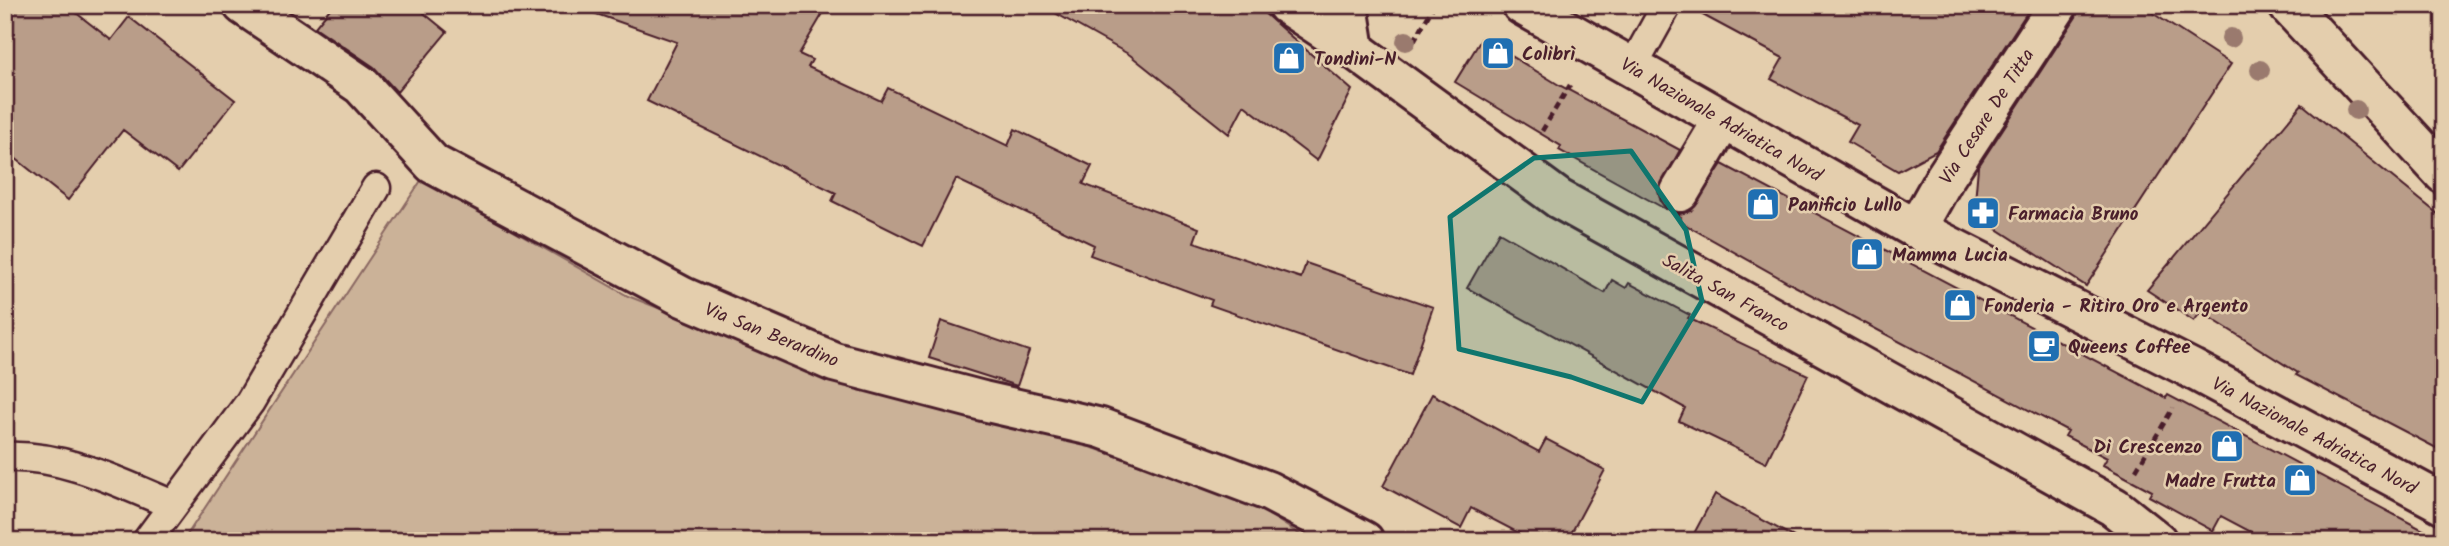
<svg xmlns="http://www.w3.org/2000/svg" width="2449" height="546" font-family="Kalam,sans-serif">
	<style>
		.green { fill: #cbb298; stroke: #8a6862; stroke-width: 2 }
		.building { fill: #b99d89; stroke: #4a1f2b; stroke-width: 2 }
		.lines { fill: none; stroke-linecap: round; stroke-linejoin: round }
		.lane-casing { stroke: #4a1f2b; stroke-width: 33 }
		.street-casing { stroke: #4a1f2b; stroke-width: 44 }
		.secondary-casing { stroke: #4a1f2b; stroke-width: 44 }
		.path { stroke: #4a1f2b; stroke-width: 4.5; stroke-dasharray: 7 5; stroke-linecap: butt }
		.lane { stroke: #e4cead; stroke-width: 28 }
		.street { stroke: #e4cead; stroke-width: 38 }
		.secondary { stroke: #e4cead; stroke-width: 38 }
		.tree { fill: #9a7a6e }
		.marked { fill: #0f766e; fill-opacity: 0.2; stroke: #0f766e; stroke-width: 5; stroke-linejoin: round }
		.labels { text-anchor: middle; stroke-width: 5; stroke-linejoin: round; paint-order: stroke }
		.poi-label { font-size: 19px; font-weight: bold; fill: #4a1f2b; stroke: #e4cead; text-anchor: start }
		.street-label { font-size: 19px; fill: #4a1f2b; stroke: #e4cead }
	</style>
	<rect width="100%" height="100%" fill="#e4cead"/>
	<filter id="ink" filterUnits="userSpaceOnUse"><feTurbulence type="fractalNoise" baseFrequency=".0143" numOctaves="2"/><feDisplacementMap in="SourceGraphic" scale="14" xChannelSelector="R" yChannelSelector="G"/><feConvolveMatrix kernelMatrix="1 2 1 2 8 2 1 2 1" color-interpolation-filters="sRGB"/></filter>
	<g filter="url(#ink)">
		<!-- green -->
		<path class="green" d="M 422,179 L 628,296 L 775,354 L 1065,438 L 1252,504 L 1310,541 L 183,541 Z"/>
		<!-- building -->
		<path class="building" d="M 5,5 L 66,5 L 111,40 L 129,17 L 235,100 L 178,172 L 123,130 L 68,200 L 5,150 Z
			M 333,5 L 414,5 L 447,32 L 397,92 L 374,67 L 315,27 Z
			M 589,5 L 828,5 L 799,54 L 812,60 L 808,67 L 881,101 L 888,88 L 1008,146 L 1015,129 L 1092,166 L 1083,184 L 1199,228 L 1194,242 L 1301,278 L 1306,263 L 1433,307 L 1410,375 L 1210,305 L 1212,300 L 1090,255 L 1094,245 L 956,179 L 923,246 L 832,201 L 836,193 L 647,101 L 677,42 L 588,11 Z
			M 1041,5 L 1255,5 L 1352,90 L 1317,161 L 1244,105 L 1229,134 L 1130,55 Z
			M 1684,5 L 2032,5 L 1936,151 L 1898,171 L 1848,142 L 1858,125 L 1771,79 L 1783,58 Z
			M 2080,5 L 2140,5 L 2231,64 L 2086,286 L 1974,214 L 1978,167 L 2076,17 Z
			M 1482,38 L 1559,85 L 1680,150 L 1658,191 L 1661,202 L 1667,210 L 1559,150 L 1561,146 L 1455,82 Z
			M 2302,104 L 2444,219 L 2444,452 L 2296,375 L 2298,373 L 2201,312 L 2194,321 L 2147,290 Z
			M 1722,164 L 2166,398 L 2168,395 L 2444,541 L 2268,541 L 2221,516 L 2213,531 L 2149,496 L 2152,491 L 2103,465 L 2107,458 L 2065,436 L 2068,431 L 1791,284 L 1679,221 L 1681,217 L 1671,212 L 1680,214 L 1691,211 Z
			M 1499,232 L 1605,293 L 1612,280 L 1626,288 L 1629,283 L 1690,315 L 1688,318 L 1808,375 L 1766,463 L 1679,421 L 1685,408 L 1467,288 Z
			M 941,321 L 1029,351 L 1017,386 L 929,358 Z
			M 1432,394 L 1539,452 L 1546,439 L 1605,470 L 1567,541 L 1534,541 L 1471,508 L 1461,528 L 1383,486 Z
			M 1715,494 L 1801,541 L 1690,541 Z"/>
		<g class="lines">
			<!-- lane casing -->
			<g class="lane-casing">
				<path id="lane" d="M 1632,68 L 1667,5
					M 5,457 C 64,454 120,483 173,505
					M 147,541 L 250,402 L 376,188"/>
			</g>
			<!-- street casing -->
			<g class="street-casing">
				<path id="street" d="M 243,5 L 361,85 L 433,164 L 683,297 L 834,362 L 983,401 L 1101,428 L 1268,491 L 1364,541
					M 2288,5 L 2444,174
					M 1680,192 L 1723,120
					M 1916,229 L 1944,179 L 2058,5"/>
			</g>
			<!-- secondary casing -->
			<g class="secondary-casing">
				<path id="secondary" d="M 1287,5 L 1355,50 L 1559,199 L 2114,507 L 2157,541
					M 1348,5 L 1355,50
					M 1522,5 L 1916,229 L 2192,369 L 2444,504"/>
			</g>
			<!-- path -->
			<path class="path" d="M 1414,41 L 1432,9
				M 1542,131 L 1570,85
				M 2136,470 L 2173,408"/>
			<!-- lane -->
			<use href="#lane" class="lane"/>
			<!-- street -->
			<use href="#street" class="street"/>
			<!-- secondary -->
			<use href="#secondary" class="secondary"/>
		</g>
		<!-- trees -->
		<g class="tree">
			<circle cx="2231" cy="38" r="10"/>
			<circle cx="1406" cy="41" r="10"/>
			<circle cx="2260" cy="70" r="10"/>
			<circle cx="2356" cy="110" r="10"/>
		</g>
	</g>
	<!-- marked area -->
	<path class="marked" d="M 1631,151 L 1686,230 L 1702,301 L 1642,402 L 1571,377 L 1459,349 L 1450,217 L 1534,158 Z"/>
	<!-- icons -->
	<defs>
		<g id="shop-square" transform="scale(1.75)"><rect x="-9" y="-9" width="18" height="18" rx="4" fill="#1f6fb2" stroke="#e4cead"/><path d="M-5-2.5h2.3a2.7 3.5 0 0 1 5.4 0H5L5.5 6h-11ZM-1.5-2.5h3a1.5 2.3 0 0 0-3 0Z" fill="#fff"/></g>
		<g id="pharmacy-square" transform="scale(1.75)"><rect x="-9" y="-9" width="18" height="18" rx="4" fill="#1f6fb2" stroke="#e4cead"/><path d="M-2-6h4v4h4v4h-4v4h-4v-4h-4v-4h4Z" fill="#fff"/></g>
		<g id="cafe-square" transform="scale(1.75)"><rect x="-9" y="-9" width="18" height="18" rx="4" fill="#1f6fb2" stroke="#e4cead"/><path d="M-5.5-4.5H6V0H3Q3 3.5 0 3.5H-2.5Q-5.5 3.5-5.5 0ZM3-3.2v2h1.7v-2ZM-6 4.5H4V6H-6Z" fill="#fff"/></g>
	</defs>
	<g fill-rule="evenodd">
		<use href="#shop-square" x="1498" y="53"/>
		<use href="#shop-square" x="1289" y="58"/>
		<use href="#shop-square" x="1763" y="204"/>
		<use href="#pharmacy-square" x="1983" y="213"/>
		<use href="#shop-square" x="1867" y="254"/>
		<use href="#shop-square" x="1960" y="305"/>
		<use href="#cafe-square" x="2044" y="346"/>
		<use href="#shop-square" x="2227" y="446"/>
		<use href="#shop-square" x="2300" y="480"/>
	</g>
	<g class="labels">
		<!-- poi labels -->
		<g class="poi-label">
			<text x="1522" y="60">Colibrì</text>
			<text x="1314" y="65">Tondini-N</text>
			<text x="1788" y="211">Panificio Lullo</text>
			<text x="2008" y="220">Farmacia Bruno</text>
			<text x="1892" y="261">Mamma Lucia</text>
			<text x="1984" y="312">Fonderia - Ritiro Oro e Argento</text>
			<text x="2068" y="353">Queens Coffee</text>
			<text x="2202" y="453" text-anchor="end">Di Crescenzo</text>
			<text x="2276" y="487" text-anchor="end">Madre Frutta</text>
		</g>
		<!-- street labels -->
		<g class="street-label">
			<text transform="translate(1986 116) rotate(-57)" y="7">Via Cesare De Titta</text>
			<text transform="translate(1722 119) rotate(30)" y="7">Via Nazionale Adriatica Nord</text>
			<text transform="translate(1726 292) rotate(29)" y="7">Salita San Franco</text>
			<text transform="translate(772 334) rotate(22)" y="7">Via San Berardino</text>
			<text transform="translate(2315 435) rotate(28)" y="7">Via Nazionale Adriatica Nord</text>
		</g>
	</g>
	<!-- margin -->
	<rect width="2449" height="546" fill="none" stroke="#e4cead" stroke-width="28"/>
	<rect x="14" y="14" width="2421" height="518" fill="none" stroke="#4a1f2b" stroke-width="2.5" filter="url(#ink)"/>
</svg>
